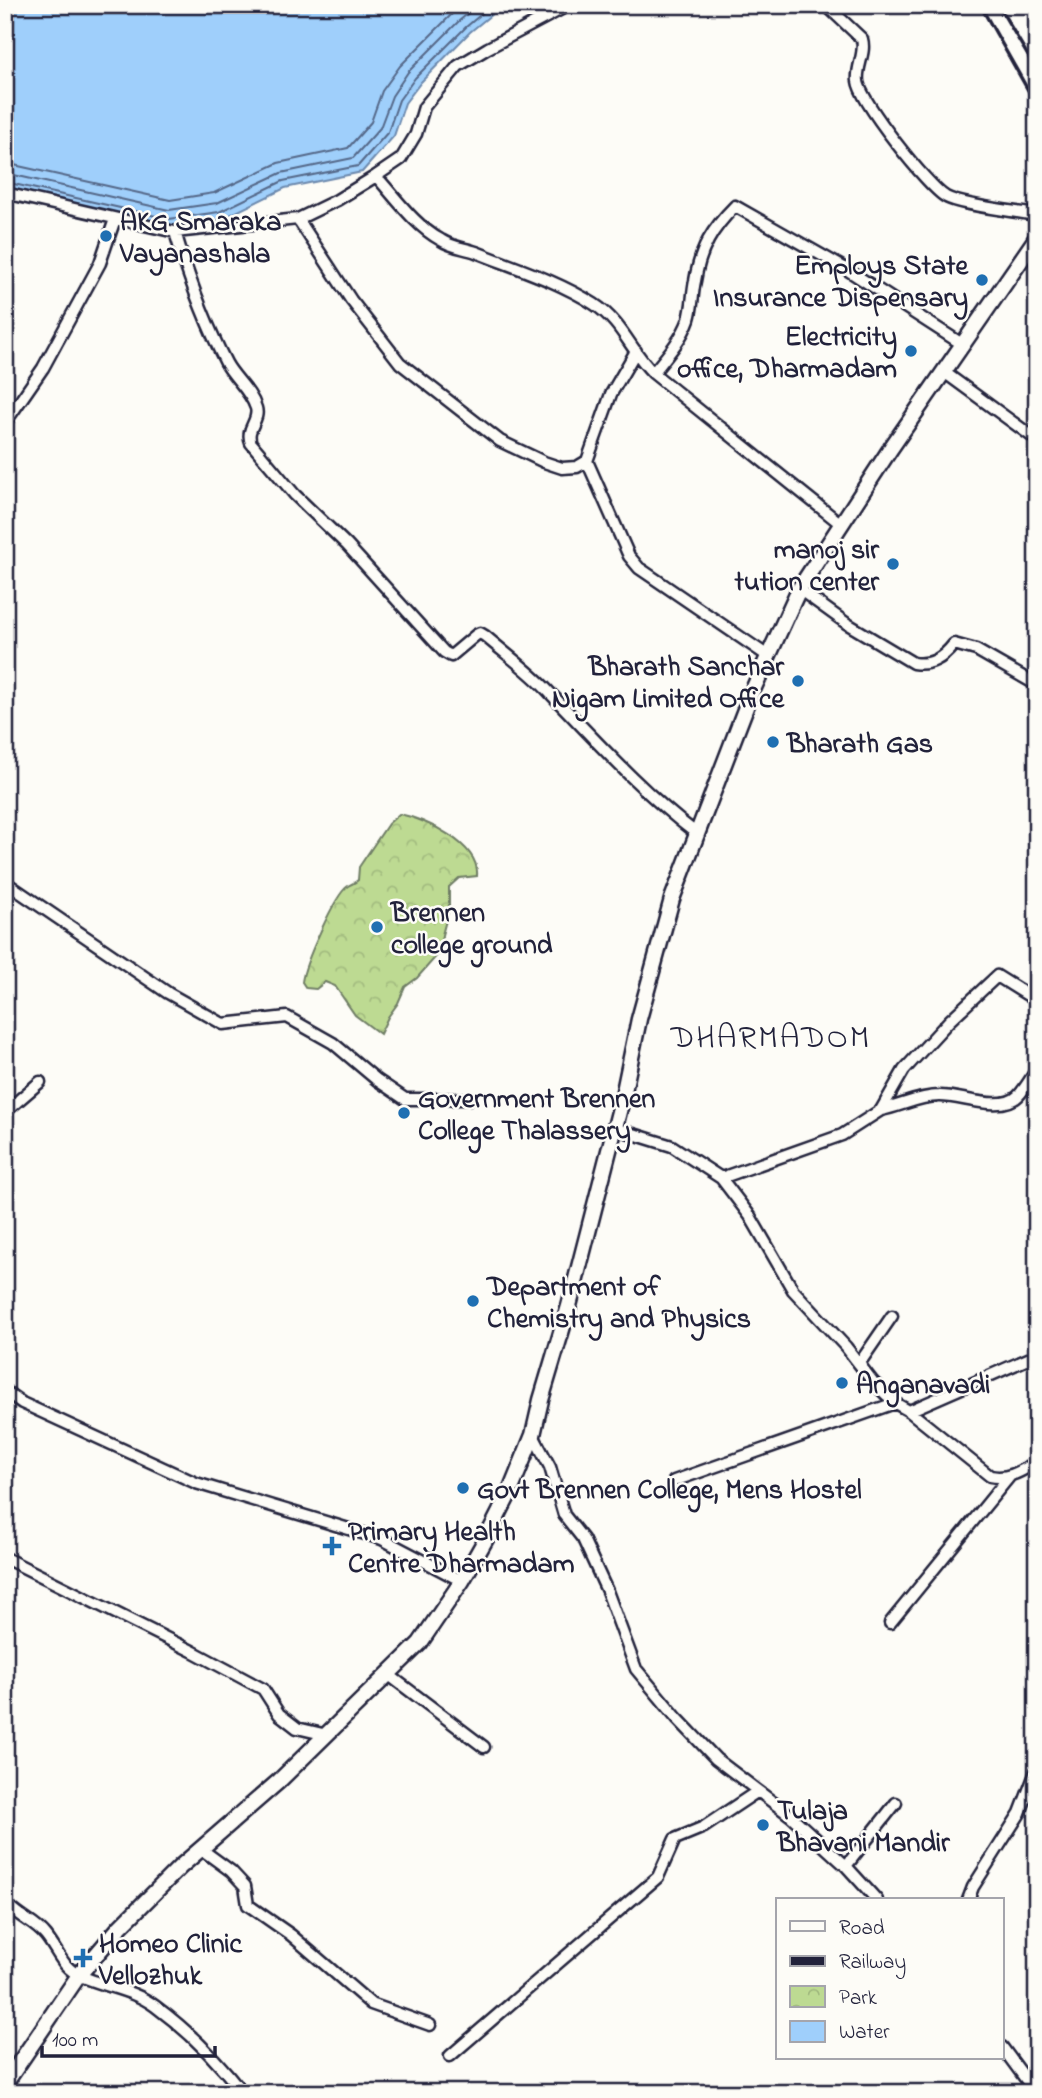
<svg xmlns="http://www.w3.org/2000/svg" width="1042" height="2098" font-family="'Indie Flower',sans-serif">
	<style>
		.park { fill: url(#park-crowns); stroke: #707e66; stroke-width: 2 }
		.water { fill: #9fcffb; stroke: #6d8aae; stroke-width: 2 }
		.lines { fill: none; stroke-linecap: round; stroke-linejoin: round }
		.shore { stroke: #546788; stroke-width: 2 }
		.street-casing { stroke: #22223b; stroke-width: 15 }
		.secondary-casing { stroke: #22223b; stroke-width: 19 }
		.street { stroke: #fdfcf7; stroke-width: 10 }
		.secondary { stroke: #fdfcf7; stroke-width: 14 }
		.rail { stroke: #22223b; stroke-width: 3.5 }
		.poi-dot { fill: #1f6fb2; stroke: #fdfcf7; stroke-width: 2.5 }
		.labels { text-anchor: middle; stroke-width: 5; stroke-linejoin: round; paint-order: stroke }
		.poi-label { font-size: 28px; font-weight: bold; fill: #22223b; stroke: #fdfcf7; text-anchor: start }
		.quarter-label { font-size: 32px; letter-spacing: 2px; fill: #22223b; stroke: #fdfcf7 }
	</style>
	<defs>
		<pattern id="park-crowns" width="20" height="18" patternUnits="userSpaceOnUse" patternTransform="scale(1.75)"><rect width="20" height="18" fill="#bdda92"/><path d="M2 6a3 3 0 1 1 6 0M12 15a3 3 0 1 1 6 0" fill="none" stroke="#a2bb7f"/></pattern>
	</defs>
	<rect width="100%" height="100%" fill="#fdfcf7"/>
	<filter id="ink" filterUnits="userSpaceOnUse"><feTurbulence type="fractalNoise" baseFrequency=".0143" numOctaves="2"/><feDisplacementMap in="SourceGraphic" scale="14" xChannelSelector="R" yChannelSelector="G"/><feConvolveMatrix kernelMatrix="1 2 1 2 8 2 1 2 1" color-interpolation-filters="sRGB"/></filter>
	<g filter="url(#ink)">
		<!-- park -->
		<path class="park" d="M 399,814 C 425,819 480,844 477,876 L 459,878 L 449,887 L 449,909 L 442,935 L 440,952 L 417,978 L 405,987 L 398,1003 L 388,1017 L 380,1034 L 355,1015 L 335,986 L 325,982 L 316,989 L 306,988 L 302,982 C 304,965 335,894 348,886 C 351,884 355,883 358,880 L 359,867 L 388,824 Z"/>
		<!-- water -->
		<path class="water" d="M 5,5 L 503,5 L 470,32 L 421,82 L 405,103 L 394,136 L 362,172 L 285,188 L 222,219 L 168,226 L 5,189 Z"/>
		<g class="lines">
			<!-- shore -->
			<path class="shore" d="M 5,163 L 170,200 L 214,193 L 278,163 L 348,148 L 371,122 L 382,91 L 400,66 L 461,5
				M 5,173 L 169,210 L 217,203 L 281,173 L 353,158 L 380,128 L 392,96 L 408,72 L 459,21 L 478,5
				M 5,182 L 169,219 L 219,212 L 283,181 L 358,166 L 388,132 L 399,100 L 415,78 L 466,27 L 492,5"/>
			<!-- street casing -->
			<g class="street-casing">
				<path id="street" d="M 826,5 L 862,39 C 866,53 856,67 858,81 C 860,101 928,187 946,197 C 960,205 1018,212 1037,215
					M 376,176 L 401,159 L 416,134 L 424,107 L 458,66 L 488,48 L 569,5
					M 5,193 L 175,232 L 298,219 L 337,200 L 376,176 C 396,198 415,226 441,240 C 451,247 465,248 476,252 C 516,268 558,281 594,304 C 623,323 630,350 653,373 L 841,524
					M 298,219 L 351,300 L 400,363 L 500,441 L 544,462 L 562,468 L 577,467 L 587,461
					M 175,232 C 188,276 205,322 226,363 C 234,378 251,391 256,408 C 260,421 245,428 251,443 L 295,495 L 347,545 L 444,652 L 451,656 L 476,635 L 480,633 L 485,636 C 507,655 531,672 550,693 C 596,741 643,793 697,834
					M 636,351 L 611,394 L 587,461 L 629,556 L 639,568 L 768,656
					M 944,372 L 1037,440
					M 653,373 C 666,357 682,339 689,319 C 693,307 692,294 695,281 C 700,249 712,229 735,206 L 846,269 L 962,344
					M 5,423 L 43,368 L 100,263 L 115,219
					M 799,589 L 846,623 L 913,663 C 931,666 943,658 954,644 L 976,650 L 1037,685
					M 5,882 L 168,993 L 223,1024 L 287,1017 L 333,1043 L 377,1080 L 405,1099 L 469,1099
					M 1037,1001 L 997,976 L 949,1021 L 904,1070 L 881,1110 L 842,1135 L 721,1178 L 750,1216 L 793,1290 L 846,1347 L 873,1382 L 895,1403 L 909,1411 L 990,1476 C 1008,1480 1021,1471 1037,1462
					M 881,1110 C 901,1106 919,1096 939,1096 C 960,1095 1001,1113 1018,1096 C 1025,1089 1031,1078 1037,1069
					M 5,1112 L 40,1082
					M 614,1128 L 672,1146 L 721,1178
					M 859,1364 L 892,1316
					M 5,1391 L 22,1403 L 196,1483 L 382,1539 L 462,1581
					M 909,1411 L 1037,1355
					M 533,1435 L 550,1467 L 564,1515 L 583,1539 L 607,1591 L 636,1669 L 677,1718 L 716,1759 L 791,1816 L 846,1866 L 877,1900
					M 674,1481 L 895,1403
					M 5,1558 L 192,1651 L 263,1689 L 279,1714 L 297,1728 L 327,1735
					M 890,1623 L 1009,1477
					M 389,1675 L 484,1747
					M 201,1849 L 231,1871 L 245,1886 L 248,1905 L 291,1935 L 371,2004 L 430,2025
					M 846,1866 L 896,1803
					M 968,1900 L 973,1887 L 1020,1813 L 1037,1769
					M 5,1902 C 16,1916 35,1922 46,1936 C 58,1951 62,1968 81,1976 C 105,1987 134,1990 155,2006 C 189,2031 218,2061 243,2093
					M 1002,2047 L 1036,2093
					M 450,2056 L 658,1877 L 675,1839 L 704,1827 L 758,1791"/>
			</g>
			<!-- secondary casing -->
			<g class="secondary-casing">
				<path id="secondary" d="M 5,2084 L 79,1975 L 119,1928 L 180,1867 L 279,1781 L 420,1643 L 462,1581 L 487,1537 L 509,1494 L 533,1435 L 541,1400 L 569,1306 L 623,1096 L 639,1019 L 672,899 L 751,694 L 799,589 L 891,448 L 1037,237"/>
			</g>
			<!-- street -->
			<use href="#street" class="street"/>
			<!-- secondary -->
			<use href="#secondary" class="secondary"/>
			<!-- rail -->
			<path class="rail" d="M 980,5 L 1037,106
				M 998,5 L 1037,71"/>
		</g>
	</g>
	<!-- markers -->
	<g class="poi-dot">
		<circle cx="106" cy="236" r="7"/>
		<circle cx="982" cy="280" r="7"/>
		<circle cx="911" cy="351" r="7"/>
		<circle cx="893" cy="564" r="7"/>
		<circle cx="798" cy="681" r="7"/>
		<circle cx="773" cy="742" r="7"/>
		<circle cx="377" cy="927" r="7"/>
		<circle cx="404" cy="1113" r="7"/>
		<circle cx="473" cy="1301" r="7"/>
		<circle cx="842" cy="1383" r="7"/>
		<circle cx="463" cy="1488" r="7"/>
		<path d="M328.5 1535.5h7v7h7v7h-7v7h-7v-7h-7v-7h7z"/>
		<circle cx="763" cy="1825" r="7"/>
		<path d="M79.5 1947.5h7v7h7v7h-7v7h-7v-7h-7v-7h7z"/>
	</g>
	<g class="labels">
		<!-- poi labels -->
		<g class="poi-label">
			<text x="120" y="230">AKG Smaraka<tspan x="120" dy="32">Vayanashala</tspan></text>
			<text x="968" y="274" text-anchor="end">Employs State<tspan x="968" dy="32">Insurance Dispensary</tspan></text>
			<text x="897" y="345" text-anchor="end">Electricity<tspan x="897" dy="32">office, Dharmadam</tspan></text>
			<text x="879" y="558" text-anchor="end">manoj sir<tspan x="879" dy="32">tution center</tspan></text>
			<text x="784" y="675" text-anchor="end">Bharath Sanchar<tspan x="784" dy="32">Nigam Limited Office</tspan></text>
			<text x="787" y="752">Bharath Gas</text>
			<text x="391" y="921">Brennen<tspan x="391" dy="32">college ground</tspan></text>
			<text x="418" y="1107">Government Brennen<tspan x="418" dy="32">College Thalassery</tspan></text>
			<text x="487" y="1295">Department of<tspan x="487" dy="32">Chemistry and Physics</tspan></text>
			<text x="856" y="1393">Anganavadi</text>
			<text x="477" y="1498">Govt Brennen College, Mens Hostel</text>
			<text x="348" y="1540">Primary Health<tspan x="348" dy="32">Centre Dharmadam</tspan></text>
			<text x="777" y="1819">Tulaja<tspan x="777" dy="32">Bhavani Mandir</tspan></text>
			<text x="99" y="1952">Homeo Clinic<tspan x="99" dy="32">Vellozhuk</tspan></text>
		</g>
		<!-- quarter labels -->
		<g class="quarter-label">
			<text x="771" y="1047">DHARMADOM</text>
		</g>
	</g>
	<!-- margin -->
	<rect width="1042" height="2098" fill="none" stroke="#fdfcf7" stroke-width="28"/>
	<rect x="14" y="14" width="1014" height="2070" fill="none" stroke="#22223b" stroke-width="2.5" filter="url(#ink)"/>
	<!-- legend -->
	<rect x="776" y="1898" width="228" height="161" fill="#fdfcf7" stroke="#a5a5ac" stroke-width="2"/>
	<rect x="790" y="1921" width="35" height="10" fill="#fdfcf7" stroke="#a5a5ac" stroke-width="2"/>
	<text x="839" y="1934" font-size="21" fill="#22223b">Road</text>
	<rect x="790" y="1956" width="35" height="10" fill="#22223b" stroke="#a5a5ac" stroke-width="2"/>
	<text x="839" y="1968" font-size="21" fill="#22223b">Railway</text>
	<rect x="790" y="1986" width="35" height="21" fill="url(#park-crowns)" stroke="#a5a5ac" stroke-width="2"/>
	<text x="839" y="2004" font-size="21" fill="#22223b">Park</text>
	<rect x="790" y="2021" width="35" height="21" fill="#9fcffb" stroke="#a5a5ac" stroke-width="2"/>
	<text x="839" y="2038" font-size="21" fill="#22223b">Water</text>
	<!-- scale -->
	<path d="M42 2046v10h173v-10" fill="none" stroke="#22223b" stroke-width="3.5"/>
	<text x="52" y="2046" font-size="21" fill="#22223b" stroke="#fdfcf7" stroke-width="5" paint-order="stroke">100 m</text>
</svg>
